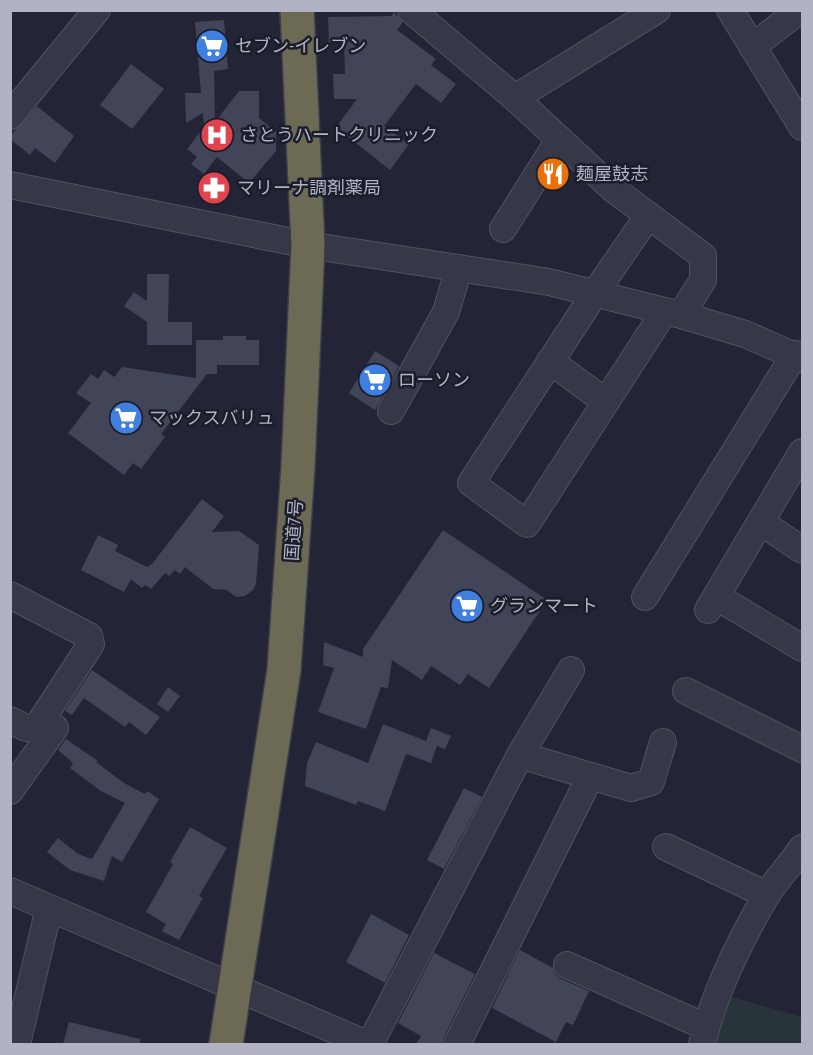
<svg xmlns="http://www.w3.org/2000/svg" width="813" height="1055" font-family="'PT Sans Narrow','Noto Sans JP',sans-serif">
	<style>
		.green { fill: #28333a }
		.building { fill: #424457 }
		.lines { fill: none; stroke-linecap: round; stroke-linejoin: round }
		.minor-casing { stroke: #515261; stroke-width: 28 }
		.highway-casing { stroke: #3e3f4e; stroke-width: 36 }
		.minor { stroke: #373847; stroke-width: 26 }
		.highway { stroke: #6c6a54; stroke-width: 33 }
		.labels { text-anchor: middle; stroke-width: 5; stroke-linejoin: round; paint-order: stroke }
		.poi-label { font-size: 18px; fill: #b1b2c3; stroke: #1c1d2b; text-anchor: start }
		.street-label { font-size: 18px; fill: #b1b2c3; stroke: #1c1d2b }
	</style>
	<rect width="100%" height="100%" fill="#232536"/>
	<!-- green -->
	<path class="green" d="M 725,995 L 802,1017 L 802,1044 L 712,1044 Z"/>
	<!-- building -->
	<path class="building" d="M 394,12 L 403,22 L 397,30 L 436,59 L 431,65 L 456,84 L 441,103 L 416,84 L 384,126 L 409,144 L 390,170 L 341,131 L 339,123 L 357,99 L 334,99 L 333,74 L 345,74 L 344,42 L 329,43 L 328,17 L 391,16 Z
		M 224,20 L 228,69 L 214,71 L 215,122 L 239,91 L 259,91 L 259,118 L 276,132 L 276,151 L 249,183 L 217,157 L 204,174 L 191,164 L 197,157 L 187,149 L 204,127 L 203,113 L 186,123 L 185,93 L 201,93 L 195,22 Z
		M 131,64 L 164,89 L 132,129 L 100,105 Z
		M 37,106 L 74,136 L 55,163 L 35,148 L 30,155 L 10,139 L 10,136 Z
		M 147,274 L 169,274 L 168,322 L 192,322 L 192,345 L 147,345 L 147,322 L 124,306 L 134,292 L 147,301 Z
		M 223,336 L 246,336 L 246,340 L 259,340 L 259,365 L 217,365 L 217,374 L 207,374 L 161,434 L 165,437 L 141,469 L 133,463 L 124,475 L 68,433 L 91,403 L 76,393 L 91,374 L 98,379 L 104,370 L 114,377 L 122,367 L 196,378 L 196,340 L 223,340 Z
		M 375,351 L 399,366 L 375,410 L 349,393 Z
		M 202,499 L 224,516 L 212,532 L 239,531 L 259,545 L 256,584 L 253,590 L 245,596 L 236,597 L 227,590 L 213,589 L 185,567 L 180,574 L 175,570 L 169,576 L 165,573 L 151,589 L 145,585 L 142,588 L 131,579 L 124,592 L 81,570 L 98,535 L 118,545 L 115,551 L 147,567 L 152,564 Z
		M 443,530 L 547,600 L 489,688 L 468,674 L 460,685 L 431,666 L 422,680 L 392,660 L 388,688 L 381,687 L 366,729 L 318,712 L 334,668 L 323,665 L 324,642 L 363,657 L 363,649 Z
		M 92,670 L 160,717 L 146,735 L 129,722 L 125,727 L 84,698 L 72,715 L 65,711 Z
		M 168,687 L 180,696 L 168,712 L 157,704 Z
		M 383,724 L 426,741 L 431,728 L 451,736 L 445,749 L 437,746 L 431,763 L 406,754 L 385,811 L 358,801 L 356,805 L 305,786 L 307,763 L 316,742 L 368,763 Z
		M 66,739 L 98,761 L 96,762 L 124,783 L 145,794 L 147,791 L 159,799 L 122,862 L 112,856 L 104,881 L 70,870 L 47,852 L 58,838 L 78,854 L 92,859 L 125,803 L 101,791 L 70,768 L 73,763 L 58,750 Z
		M 464,788 L 482,797 L 444,869 L 427,860 Z
		M 190,827 L 227,848 L 199,896 L 203,898 L 179,940 L 162,931 L 166,924 L 146,912 L 173,864 L 170,862 Z
		M 371,914 L 409,935 L 385,983 L 346,962 Z
		M 520,950 L 553,968 L 555,974 L 561,979 L 589,991 L 573,1025 L 566,1022 L 556,1042 L 492,1008 Z
		M 434,953 L 475,974 L 444,1037 L 442,1044 L 416,1044 L 421,1036 L 398,1023 Z
		M 69,1022 L 140,1039 L 140,1044 L 63,1044 Z"/>
	<g class="lines">
		<!-- minor casing -->
		<g class="minor-casing">
			<path id="minor" d="M 411,10 L 515,98 L 613,189 L 703,256 L 703,280 L 681,315
				M 730,10 L 802,127
				M 752,47 L 800,10
				M 515,98 L 657,10
				M 10,116 L 97,10
				M 10,185 L 308,245 L 549,282 L 681,315 L 745,334 L 802,359
				M 648,216 L 595,293 L 471,483 L 527,524 L 664,312
				M 503,229 L 559,140
				M 550,361 L 606,402
				M 391,411 L 446,312 L 459,268
				M 761,522 L 802,550
				M 10,595 L 89,636 L 91,644 L 37,727 L 26,728 L 10,720
				M 645,597 L 795,354
				M 717,597 L 802,648
				M 708,610 L 802,452
				M 686,691 L 802,749
				M 520,755 L 631,788 L 651,782 L 663,742
				M 10,791 L 55,728
				M 666,847 L 767,895
				M 10,891 L 367,1044
				M 567,965 L 706,1027
				M 17,1044 L 49,908
				M 370,1044 L 520,755 L 571,670
				M 457,1044 L 590,777
				M 702,1044 C 714,993 739,942 766,896 C 777,879 791,864 802,848"/>
		</g>
		<!-- highway casing -->
		<g class="highway-casing">
			<path id="highway" d="M 226,1044 L 284,670 L 298,467 L 308,245 L 297,10"/>
		</g>
		<!-- minor -->
		<use href="#minor" class="minor"/>
		<!-- highway -->
		<use href="#highway" class="highway"/>
	</g>
	<!-- icons -->
	<defs>
		<g id="supermarket-disc" transform="scale(1.725)"><circle r="9.5" fill="#3f7fe0" stroke="#1c1d2b"/><path d="M-6-5.5h2.5l.6 2H6L4.5 2H-2.5L-4.4-4H-6ZM-1.5 3.2a1.3 1.3 0 1 0 .1 0ZM3 3.2a1.3 1.3 0 1 0 .1 0Z" fill="#fff"/></g>
		<g id="hospital-disc" transform="scale(1.725)"><circle r="9.5" fill="#e0444e" stroke="#1c1d2b"/><path d="M-5-5h3v3.5h4V-5h3V5h-3V1.5h-4V5h-3Z" fill="#fff"/></g>
		<g id="restaurant-disc" transform="scale(1.725)"><circle r="9.5" fill="#e8710a" stroke="#1c1d2b"/><path d="M-5-6h1v4h1v-4h1v4h1v-4h1v5L-1.5 .5V6h-2V.5L-5-1ZM5-6V6H3V1.5H1.5Q1.5-4 5-6Z" fill="#fff"/></g>
		<g id="pharmacy-disc" transform="scale(1.725)"><circle r="9.5" fill="#e0444e" stroke="#1c1d2b"/><path d="M-2-6h4v4h4v4h-4v4h-4v-4h-4v-4h4Z" fill="#fff"/></g>
	</defs>
	<g fill-rule="evenodd">
		<use href="#supermarket-disc" x="212" y="46"/>
		<use href="#hospital-disc" x="217" y="135"/>
		<use href="#restaurant-disc" x="553" y="174"/>
		<use href="#pharmacy-disc" x="214" y="188"/>
		<use href="#supermarket-disc" x="375" y="380"/>
		<use href="#supermarket-disc" x="126" y="418"/>
		<use href="#supermarket-disc" x="467" y="606"/>
	</g>
	<g class="labels">
		<!-- poi labels -->
		<g class="poi-label">
			<text x="235" y="52">セブン-イレブン</text>
			<text x="240" y="141">さとうハートクリニック</text>
			<text x="576" y="180">麺屋鼓志</text>
			<text x="237" y="194">マリーナ調剤薬局</text>
			<text x="398" y="386">ローソン</text>
			<text x="149" y="424">マックスバリュ</text>
			<text x="490" y="612">グランマート</text>
		</g>
		<!-- street labels -->
		<g class="street-label">
			<text transform="translate(294 530) rotate(-86)" y="6">国道7号</text>
		</g>
	</g>
	<!-- border -->
	<rect width="813" height="1055" fill="none" stroke="#b1b2c3" stroke-width="24"/>
</svg>
